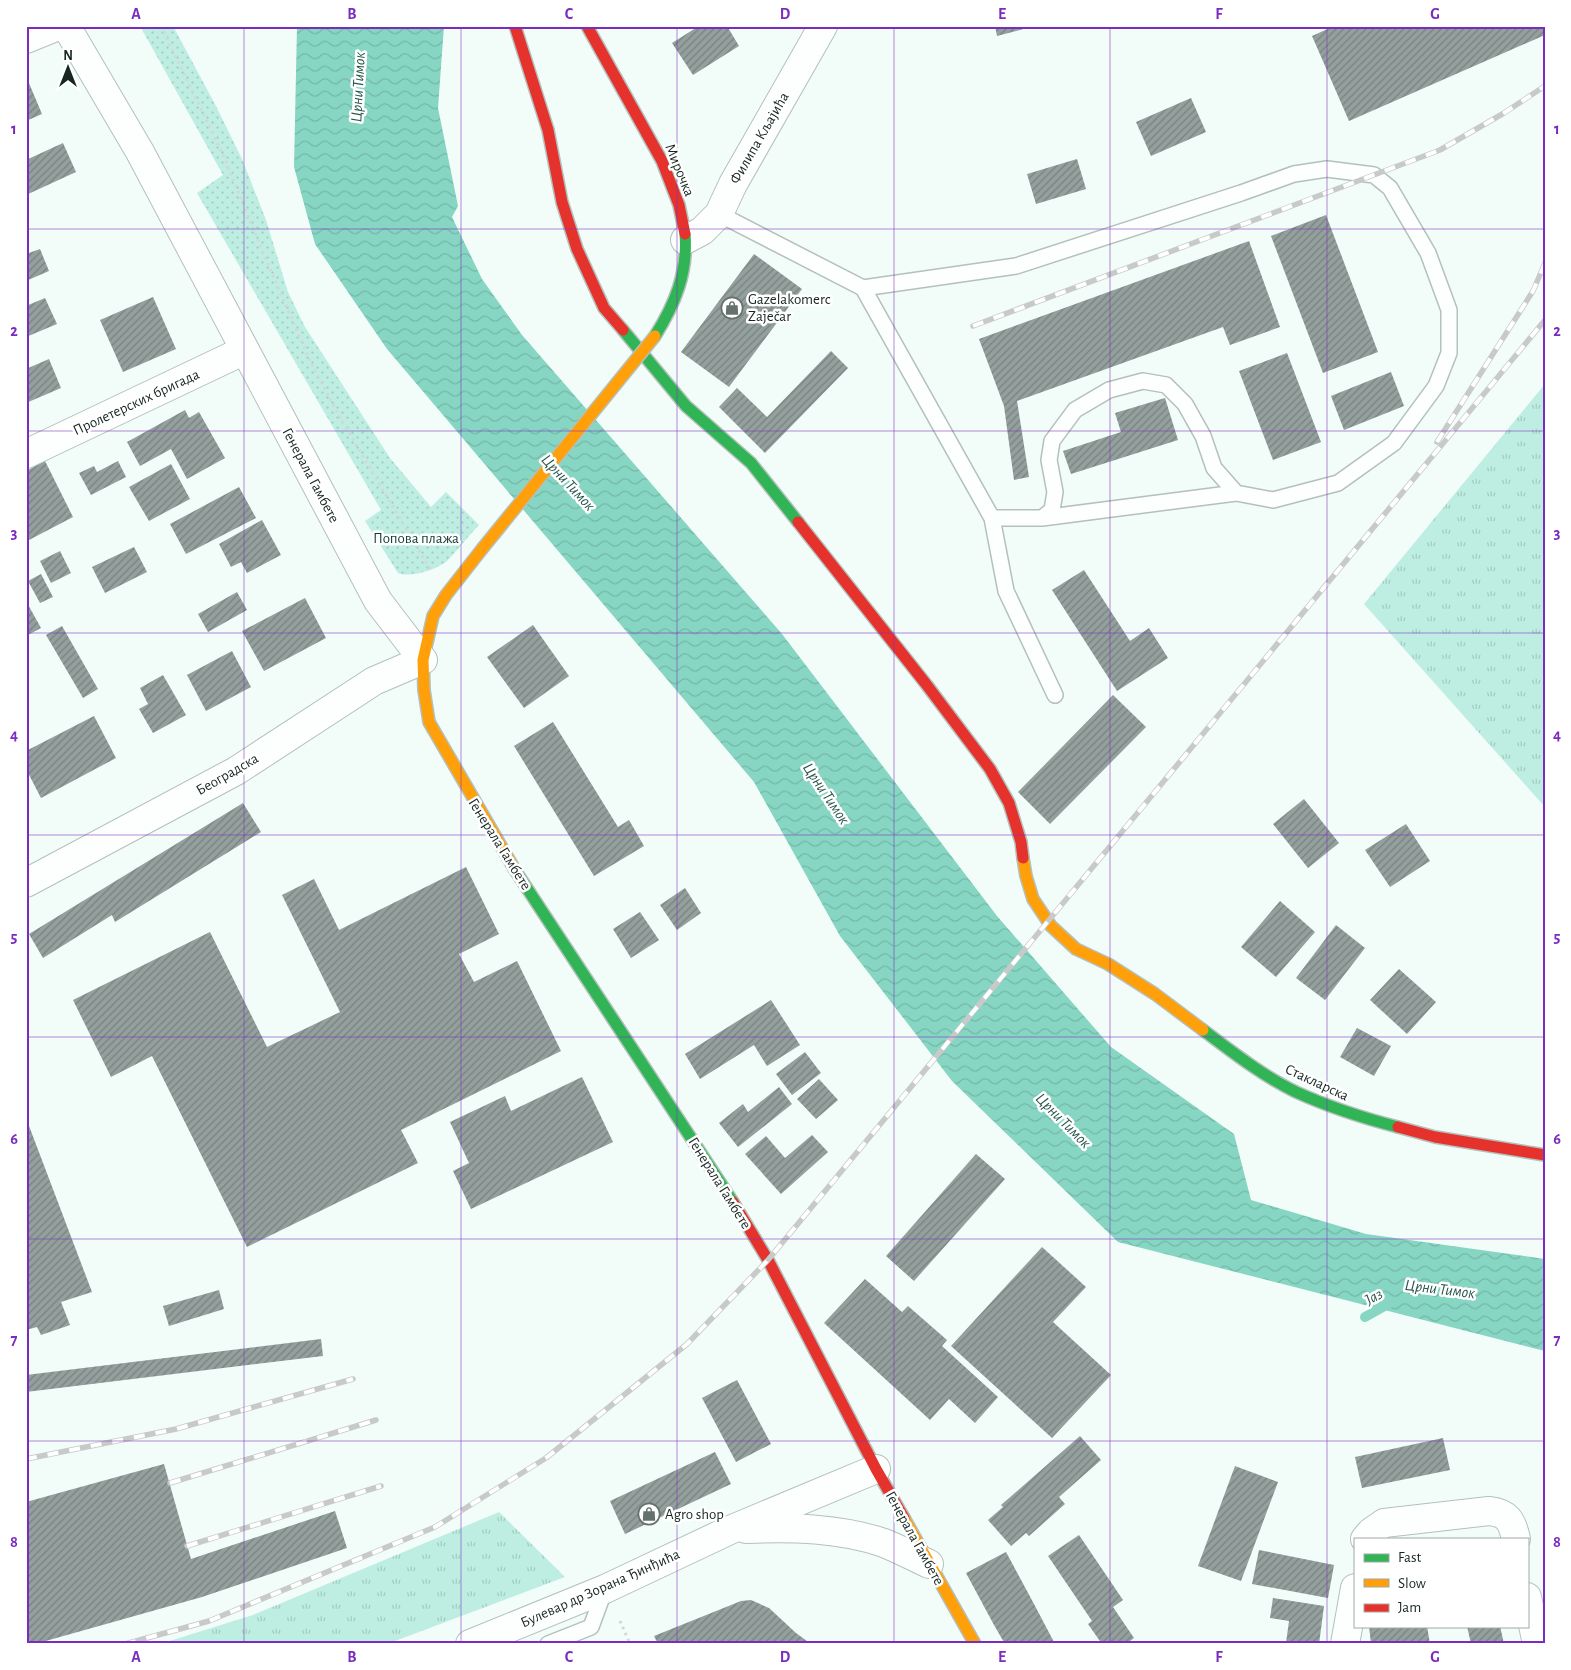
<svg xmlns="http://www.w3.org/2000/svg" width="1571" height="1670" font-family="'Alegreya Sans',sans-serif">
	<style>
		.grass { fill: url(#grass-tufts) }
		.park { fill: url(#park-dots) }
		.water { fill: url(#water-waves) }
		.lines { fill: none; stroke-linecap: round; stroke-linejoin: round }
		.stream { stroke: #87d6c3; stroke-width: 10 }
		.building { fill: url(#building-hatch) }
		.lane-casing { stroke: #b4c0bc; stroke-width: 18 }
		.street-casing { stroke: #b4c0bc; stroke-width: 30 }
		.fast-casing { stroke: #b4c0bc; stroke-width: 14 }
		.slow-casing { stroke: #b4c0bc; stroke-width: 14 }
		.jam-casing { stroke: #b4c0bc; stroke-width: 14 }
		.path { stroke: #d3d7d5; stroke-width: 3; stroke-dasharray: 2.5 4; stroke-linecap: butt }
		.lane { stroke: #fdfffe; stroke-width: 15 }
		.street { stroke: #fdfffe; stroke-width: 28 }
		.fast { stroke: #30b455; stroke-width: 11 }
		.slow { stroke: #ff9f0a; stroke-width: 11 }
		.jam { stroke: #e5322d; stroke-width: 11 }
		.rail-casing { stroke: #c7cac9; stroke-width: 5.5 }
		.rail { stroke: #fff; stroke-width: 4; stroke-dasharray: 11; stroke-linecap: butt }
		.slow-bridge-casing { stroke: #b4c0bc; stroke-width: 14; stroke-linecap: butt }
		.slow-bridge { stroke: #ff9f0a; stroke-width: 11 }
		.grid { fill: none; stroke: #7b2cbf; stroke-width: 1; stroke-opacity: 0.55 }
		.labels { text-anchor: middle; stroke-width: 5; stroke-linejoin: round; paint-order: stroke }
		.street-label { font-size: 15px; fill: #172622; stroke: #fff }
		.poi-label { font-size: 15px; fill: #172622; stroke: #fff; text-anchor: start }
		.park-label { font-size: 15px; fill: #0d3e34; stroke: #fff }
		.water-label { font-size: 16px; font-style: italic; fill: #28564b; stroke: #fff }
		.neatline { fill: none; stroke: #7b2cbf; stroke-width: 2 }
		.grid-label { font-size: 16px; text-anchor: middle; font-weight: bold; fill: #7b2cbf }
	</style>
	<defs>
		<pattern id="grass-tufts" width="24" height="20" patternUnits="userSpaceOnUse" patternTransform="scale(1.25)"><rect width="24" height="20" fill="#beeee1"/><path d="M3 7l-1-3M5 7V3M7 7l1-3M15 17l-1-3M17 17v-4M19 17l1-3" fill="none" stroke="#a3ccc1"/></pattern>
		<pattern id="park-dots" width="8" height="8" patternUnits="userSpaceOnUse" patternTransform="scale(1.25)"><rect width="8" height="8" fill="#beeee1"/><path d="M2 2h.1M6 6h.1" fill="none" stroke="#a3ccc1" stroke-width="1.8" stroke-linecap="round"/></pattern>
		<pattern id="water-waves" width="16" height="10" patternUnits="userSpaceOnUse" patternTransform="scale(1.25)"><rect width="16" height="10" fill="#87d6c3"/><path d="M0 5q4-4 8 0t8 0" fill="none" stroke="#74b8a7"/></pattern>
		<pattern id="building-hatch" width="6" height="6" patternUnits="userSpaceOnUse" patternTransform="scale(1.25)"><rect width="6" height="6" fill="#94a09d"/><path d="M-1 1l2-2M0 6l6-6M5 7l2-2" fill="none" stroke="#788280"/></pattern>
	</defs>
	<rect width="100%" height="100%" fill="#f2fcf9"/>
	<!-- grass -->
	<path class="grass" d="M 1545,384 L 1545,807 L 1364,604 Z
		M 499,1512 L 565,1577 L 387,1644 L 160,1644 L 253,1615 Z"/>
	<!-- park -->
	<path class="park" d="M 140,26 L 173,26 L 216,106 L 242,159 L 266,220 L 288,292 L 305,327 L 390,458 L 431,507 L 446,492 L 479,525 C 468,536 458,550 447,561 C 436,570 411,578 398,573 L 365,521 L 381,510 L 197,193 L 223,175 Z"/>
	<!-- water -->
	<path class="water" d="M 297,26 L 444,26 L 438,108 L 458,206 L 452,217 L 482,279 L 522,335 L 782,634 L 997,916 L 1111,1047 L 1234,1134 L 1251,1200 L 1366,1234 L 1545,1259 L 1545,1351 L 1118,1242 L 952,1081 L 840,936 L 754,782 L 387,349 L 315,244 L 294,167 Z"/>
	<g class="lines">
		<!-- stream -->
		<path class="stream" d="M 1365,1317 L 1390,1303"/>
	</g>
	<!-- building -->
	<path class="building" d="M 699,26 L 727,26 L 739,46 L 693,75 L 672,43 Z
		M 995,26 L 1031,26 L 1031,27 L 997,36 Z
		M 1334,26 L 1545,26 L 1545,35 L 1349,121 L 1312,36 Z
		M 26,76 L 42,114 L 26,121 Z
		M 1191,98 L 1206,132 L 1151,156 L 1136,122 Z
		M 63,143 L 76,172 L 26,195 L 26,160 Z
		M 1077,159 L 1086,189 L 1036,204 L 1027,174 Z
		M 1326,215 L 1378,352 L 1323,373 L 1271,236 Z
		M 1249,241 L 1280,327 L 1230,345 L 1223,327 L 1017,401 L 1029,477 L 1014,480 L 1004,406 L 979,339 Z
		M 40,249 L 49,271 L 26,281 L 26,254 Z
		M 754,254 L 802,289 L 729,387 L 681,352 Z
		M 153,297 L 176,349 L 123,372 L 100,320 Z
		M 45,298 L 57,324 L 26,337 L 26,306 Z
		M 831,351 L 848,368 L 765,453 L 719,407 L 737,388 L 767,417 Z
		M 1287,353 L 1321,442 L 1273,460 L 1239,371 Z
		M 49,359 L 61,388 L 26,403 L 26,369 Z
		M 1391,372 L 1404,406 L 1344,430 L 1331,396 Z
		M 1165,398 L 1178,440 L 1071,474 L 1063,451 L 1121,432 L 1115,413 Z
		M 185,410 L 189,418 L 199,412 L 225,458 L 187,479 L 171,449 L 140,466 L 127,442 Z
		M 45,461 L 73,517 L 29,540 L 26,536 L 26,471 Z
		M 118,461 L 126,477 L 91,495 L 79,473 L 94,466 L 97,472 Z
		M 171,464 L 190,499 L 149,521 L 129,487 Z
		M 239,487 L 256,518 L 186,554 L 170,524 Z
		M 262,520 L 281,555 L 247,573 L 241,562 L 231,567 L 219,544 Z
		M 134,547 L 147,572 L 105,593 L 92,567 Z
		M 60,551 L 71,573 L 51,583 L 40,561 Z
		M 1084,570 L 1130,641 L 1149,628 L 1168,658 L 1117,691 L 1052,590 Z
		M 41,574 L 53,597 L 40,603 L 28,581 Z
		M 237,592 L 247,610 L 208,632 L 198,614 Z
		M 305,598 L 326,638 L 264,671 L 242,631 Z
		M 26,601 L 41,628 L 26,636 Z
		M 533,625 L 569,676 L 524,708 L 487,657 Z
		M 62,626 L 98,689 L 83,698 L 46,635 Z
		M 232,651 L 251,687 L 206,711 L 187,675 Z
		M 163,675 L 186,715 L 153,733 L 139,709 L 148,704 L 140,688 Z
		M 1113,695 L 1146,727 L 1050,824 L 1018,792 Z
		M 94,716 L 116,758 L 41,798 L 26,769 L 26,751 Z
		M 553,722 L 618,827 L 629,820 L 644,846 L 594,876 L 514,746 Z
		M 1304,799 L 1339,843 L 1308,868 L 1273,824 Z
		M 243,803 L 261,832 L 115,922 L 112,915 L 43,958 L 29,934 Z
		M 1406,824 L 1430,861 L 1390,887 L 1365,850 Z
		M 466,867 L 499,934 L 459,954 L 474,982 L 517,961 L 561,1051 L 401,1130 L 418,1163 L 247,1247 L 152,1056 L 111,1077 L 73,1000 L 210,932 L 267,1047 L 340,1012 L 282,895 L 314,879 L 339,930 Z
		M 685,888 L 701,913 L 677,930 L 660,905 Z
		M 1280,901 L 1315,932 L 1276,977 L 1241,947 Z
		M 640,912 L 659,940 L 631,958 L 613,929 Z
		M 1336,925 L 1365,948 L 1325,1000 L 1296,978 Z
		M 1399,969 L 1436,1002 L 1407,1034 L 1370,1000 Z
		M 771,1000 L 800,1045 L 767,1066 L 754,1045 L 700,1079 L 685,1054 Z
		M 1357,1028 L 1391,1046 L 1374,1076 L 1340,1057 Z
		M 805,1052 L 821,1073 L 792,1095 L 776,1074 Z
		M 582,1077 L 613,1142 L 471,1209 L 453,1171 L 469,1163 L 450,1122 L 505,1096 L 511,1111 Z
		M 819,1079 L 838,1100 L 816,1119 L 797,1099 Z
		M 779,1087 L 792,1104 L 738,1147 L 719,1123 L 743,1104 L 748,1112 Z
		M 26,1118 L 92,1292 L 61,1302 L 70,1325 L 41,1335 L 37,1327 L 26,1330 Z
		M 812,1135 L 828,1152 L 781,1194 L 745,1154 L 766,1136 L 785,1158 Z
		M 976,1154 L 1005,1179 L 914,1281 L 886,1256 Z
		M 1042,1247 L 1086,1287 L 1053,1322 L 1111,1375 L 1052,1438 L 951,1346 Z
		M 865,1279 L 902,1312 L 908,1306 L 947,1340 L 942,1346 L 998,1397 L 975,1423 L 949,1399 L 930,1420 L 824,1323 Z
		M 219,1290 L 224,1309 L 169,1326 L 163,1306 Z
		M 321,1339 L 323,1356 L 26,1392 L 26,1375 Z
		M 737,1380 L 771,1444 L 736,1462 L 702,1398 Z
		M 1080,1436 L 1101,1460 L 1059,1497 L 1065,1504 L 1029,1536 L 1026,1533 L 1011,1546 L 988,1520 L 1003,1507 L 1001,1505 Z
		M 1443,1438 L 1450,1470 L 1362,1488 L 1355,1457 Z
		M 715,1452 L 731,1484 L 625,1534 L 610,1501 Z
		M 164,1464 L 191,1559 L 335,1511 L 347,1548 L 202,1597 L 35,1644 L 26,1644 L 26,1502 Z
		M 1235,1466 L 1278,1482 L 1241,1581 L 1198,1566 Z
		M 1079,1535 L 1123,1600 L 1113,1607 L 1134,1638 L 1126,1644 L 1102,1644 L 1088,1624 L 1092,1621 L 1048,1556 Z
		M 1259,1550 L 1334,1565 L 1328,1598 L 1252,1584 Z
		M 1006,1552 L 1034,1604 L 1055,1644 L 1005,1644 L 994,1625 L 966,1573 Z
		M 1273,1598 L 1324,1606 L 1319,1644 L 1286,1643 L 1289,1621 L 1270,1618 Z
		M 751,1600 L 769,1608 L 796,1633 L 811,1644 L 658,1644 L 654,1636 L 741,1601 Z
		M 1369,1626 L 1427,1626 L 1430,1644 L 1371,1644 Z
		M 1467,1626 L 1500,1626 L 1504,1644 L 1471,1644 Z"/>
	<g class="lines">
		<!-- lane casing -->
		<g class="lane-casing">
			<path id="lane" d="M 719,214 L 863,288 L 992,518 L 1006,591 L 1055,695
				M 863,288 L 1016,266 L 1241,193 L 1294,174 L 1327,169 L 1374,175 L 1390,188 L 1428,253 L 1449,310 L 1449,353 L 1436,386 L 1394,443 L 1338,483 L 1273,500 L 1236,493 L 1214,468 L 1203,436 L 1185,404 L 1166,385 L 1143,381 L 1109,390 L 1075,410 L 1052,441 L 1049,460 L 1055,492 L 1052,510 L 1042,518
				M 992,518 L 1042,518 L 1236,493
				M 548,1644 L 591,1627 L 605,1589"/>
		</g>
		<!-- street casing -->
		<g class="street-casing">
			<path id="street" d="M 26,39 L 58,26
				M 685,240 L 702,231 L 719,214 L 733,184 L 823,26
				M 26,454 L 245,350
				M 26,883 L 236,771 L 374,681 L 423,660 L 378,601 L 140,152 L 66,26
				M 746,1529 C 792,1527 840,1528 884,1543 C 899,1549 914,1557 929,1564
				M 1365,1539 L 1371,1532 L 1384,1523 L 1489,1511 C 1508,1513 1512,1521 1516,1539
				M 1527,1597 L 1537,1644
				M 470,1644 L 605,1589 L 730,1530 L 876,1469
				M 1345,1644 L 1355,1588"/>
		</g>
		<!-- fast casing -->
		<g class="fast-casing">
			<path id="fast" d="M 623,330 L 686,406 L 751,463 L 798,522
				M 655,336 C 675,304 688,273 685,234
				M 515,870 L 733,1202
				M 1203,1030 C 1232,1052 1263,1076 1296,1092 C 1329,1107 1363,1118 1398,1127"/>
		</g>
		<!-- slow casing -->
		<g class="slow-casing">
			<path id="slow" d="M 482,549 L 446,595 L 433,616 L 423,660 L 424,690 L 429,722 L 515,870
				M 1023,858 L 1026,876 L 1033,899 L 1051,926 L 1076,949 L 1108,964 L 1155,994 L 1203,1030
				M 904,1518 L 975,1644"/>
		</g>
		<!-- jam casing -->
		<g class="jam-casing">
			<path id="jam" d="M 515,26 L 548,130 L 562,202 L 577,249 L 604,308 L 623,330
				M 587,26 L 662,161 L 679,205 L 685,234
				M 798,522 L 926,684 L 990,769 L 1009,803 L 1021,842 L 1023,858
				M 1398,1127 L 1435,1137 L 1545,1155
				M 733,1202 L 768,1260 L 876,1469 L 904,1518"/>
		</g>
		<!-- path -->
		<path class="path" d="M 161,26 L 224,157 L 264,255 L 310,361 L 342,421 L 430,569
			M 620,1621 L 630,1644"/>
		<!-- lane -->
		<use href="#lane" class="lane"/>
		<!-- street -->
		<use href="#street" class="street"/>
		<!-- fast -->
		<use href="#fast" class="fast"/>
		<!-- slow -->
		<use href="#slow" class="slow"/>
		<!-- jam -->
		<use href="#jam" class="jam"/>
		<!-- rail casing -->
		<g class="rail-casing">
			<path id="rail" d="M 973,326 L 1440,150 L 1504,113 L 1545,86
				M 1437,442 L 1533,291 L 1545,263
				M 26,1459 L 176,1429 L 353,1379
				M 170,1483 L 376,1420
				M 187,1546 L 381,1486
				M 125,1644 L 209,1621 L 435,1527 L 546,1458 L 687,1344 L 768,1260 L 1545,320"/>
		</g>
		<!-- rail -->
		<use href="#rail" class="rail"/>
		<!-- slow-bridge casing -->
		<g class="slow-bridge-casing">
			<path id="slow-bridge" d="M 482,549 L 655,336"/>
		</g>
		<!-- slow-bridge -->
		<use href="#slow-bridge" class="slow-bridge"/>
	</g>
	<!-- grid -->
	<path class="grid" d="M 244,26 L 244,1644M 461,26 L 461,1644M 677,26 L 677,1644M 894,26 L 894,1644M 1110,26 L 1110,1644M 1327,26 L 1327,1644M 26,229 L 1545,229M 26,431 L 1545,431M 26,633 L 1545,633M 26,835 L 1545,835M 26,1037 L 1545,1037M 26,1239 L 1545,1239M 26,1441 L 1545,1441"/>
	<!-- icons -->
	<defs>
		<g id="shop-ring" transform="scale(1.125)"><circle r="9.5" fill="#fff" stroke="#64716d" stroke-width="1.5"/><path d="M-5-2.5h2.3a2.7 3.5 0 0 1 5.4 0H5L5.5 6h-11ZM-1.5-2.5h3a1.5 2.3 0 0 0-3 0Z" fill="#64716d"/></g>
	</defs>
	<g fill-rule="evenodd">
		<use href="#shop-ring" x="732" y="308"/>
		<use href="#shop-ring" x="649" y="1514"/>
	</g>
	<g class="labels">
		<!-- street labels -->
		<g class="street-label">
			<text transform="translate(759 138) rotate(-60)" y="5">Филипа Кљајића</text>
			<text transform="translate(680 170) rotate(68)" y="5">Мирочка</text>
			<text transform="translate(136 402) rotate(-25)" y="5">Пролетерских бригада</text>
			<text transform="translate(311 475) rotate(62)" y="5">Генерала Гамбете</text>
			<text transform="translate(227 774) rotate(-30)" y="5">Београдска</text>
			<text transform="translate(500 844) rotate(58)" y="5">Генерала Гамбете</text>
			<text transform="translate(1317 1082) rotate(25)" y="5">Стакларска</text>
			<text transform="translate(720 1183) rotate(58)" y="5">Генерала Гамбете</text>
			<text transform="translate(915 1538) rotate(61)" y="5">Генерала Гамбете</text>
			<text transform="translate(600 1588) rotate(-24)" y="5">Булевар др Зорана Ђинђића</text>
		</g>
		<!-- poi labels -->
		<g class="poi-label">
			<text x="748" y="304">Gazelakomerc<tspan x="748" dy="17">Zaječar</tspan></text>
			<text x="665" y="1519">Agro shop</text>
		</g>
		<!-- park labels -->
		<g class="park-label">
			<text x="416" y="543">Попова плажа</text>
		</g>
		<!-- water labels -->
		<g class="water-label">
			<text transform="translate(357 87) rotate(-87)" y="6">Црни Тимок</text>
			<text transform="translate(569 482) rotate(47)" y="6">Црни Тимок</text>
			<text transform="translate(827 793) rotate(56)" y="6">Црни Тимок</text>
			<text transform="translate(1064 1120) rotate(45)" y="6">Црни Тимок</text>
			<text transform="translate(1440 1288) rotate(7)" y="6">Црни Тимок</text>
			<text transform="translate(1373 1296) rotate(-29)" y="6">Јаз</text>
		</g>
	</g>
	<!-- border -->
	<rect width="1571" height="1670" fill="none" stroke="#ffffff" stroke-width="55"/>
	<!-- legend -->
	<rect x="1354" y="1538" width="175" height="90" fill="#ffffff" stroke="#a2a8a7"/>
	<rect x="1364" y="1554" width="25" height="8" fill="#30b455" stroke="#a2a8a7"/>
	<text x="1398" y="1562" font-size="15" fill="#172622">Fast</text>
	<rect x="1364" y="1579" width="25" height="8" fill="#ff9f0a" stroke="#a2a8a7"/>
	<text x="1398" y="1588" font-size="15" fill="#172622">Slow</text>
	<rect x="1364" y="1604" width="25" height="8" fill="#e5322d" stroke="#a2a8a7"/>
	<text x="1398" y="1612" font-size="15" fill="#172622">Jam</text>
	<!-- north arrow -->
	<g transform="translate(68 68)" stroke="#ffffff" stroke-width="4" paint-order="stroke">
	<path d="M0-4L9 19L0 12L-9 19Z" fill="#172622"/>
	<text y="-8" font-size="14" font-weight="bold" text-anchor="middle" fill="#172622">N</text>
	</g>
	<rect x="28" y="28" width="1516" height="1614" class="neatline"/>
	<g class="grid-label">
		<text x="136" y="19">A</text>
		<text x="352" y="19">B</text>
		<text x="569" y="19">C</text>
		<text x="785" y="19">D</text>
		<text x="1002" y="19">E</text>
		<text x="1219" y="19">F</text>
		<text x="1435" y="19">G</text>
		<text x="14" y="134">1</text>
		<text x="1557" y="134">1</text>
		<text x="14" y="336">2</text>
		<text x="1557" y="336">2</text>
		<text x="14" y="538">3</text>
		<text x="1557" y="538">3</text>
		<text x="14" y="740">4</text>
		<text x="1557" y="740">4</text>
		<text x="14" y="942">5</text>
		<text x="1557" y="942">5</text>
		<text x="14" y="1144">6</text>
		<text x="1557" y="1144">6</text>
		<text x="14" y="1345">7</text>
		<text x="1557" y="1345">7</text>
		<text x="14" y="1547">8</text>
		<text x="1557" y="1547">8</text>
		<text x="136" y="1662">A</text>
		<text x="352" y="1662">B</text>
		<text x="569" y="1662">C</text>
		<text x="785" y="1662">D</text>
		<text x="1002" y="1662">E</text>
		<text x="1219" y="1662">F</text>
		<text x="1435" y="1662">G</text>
	</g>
</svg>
